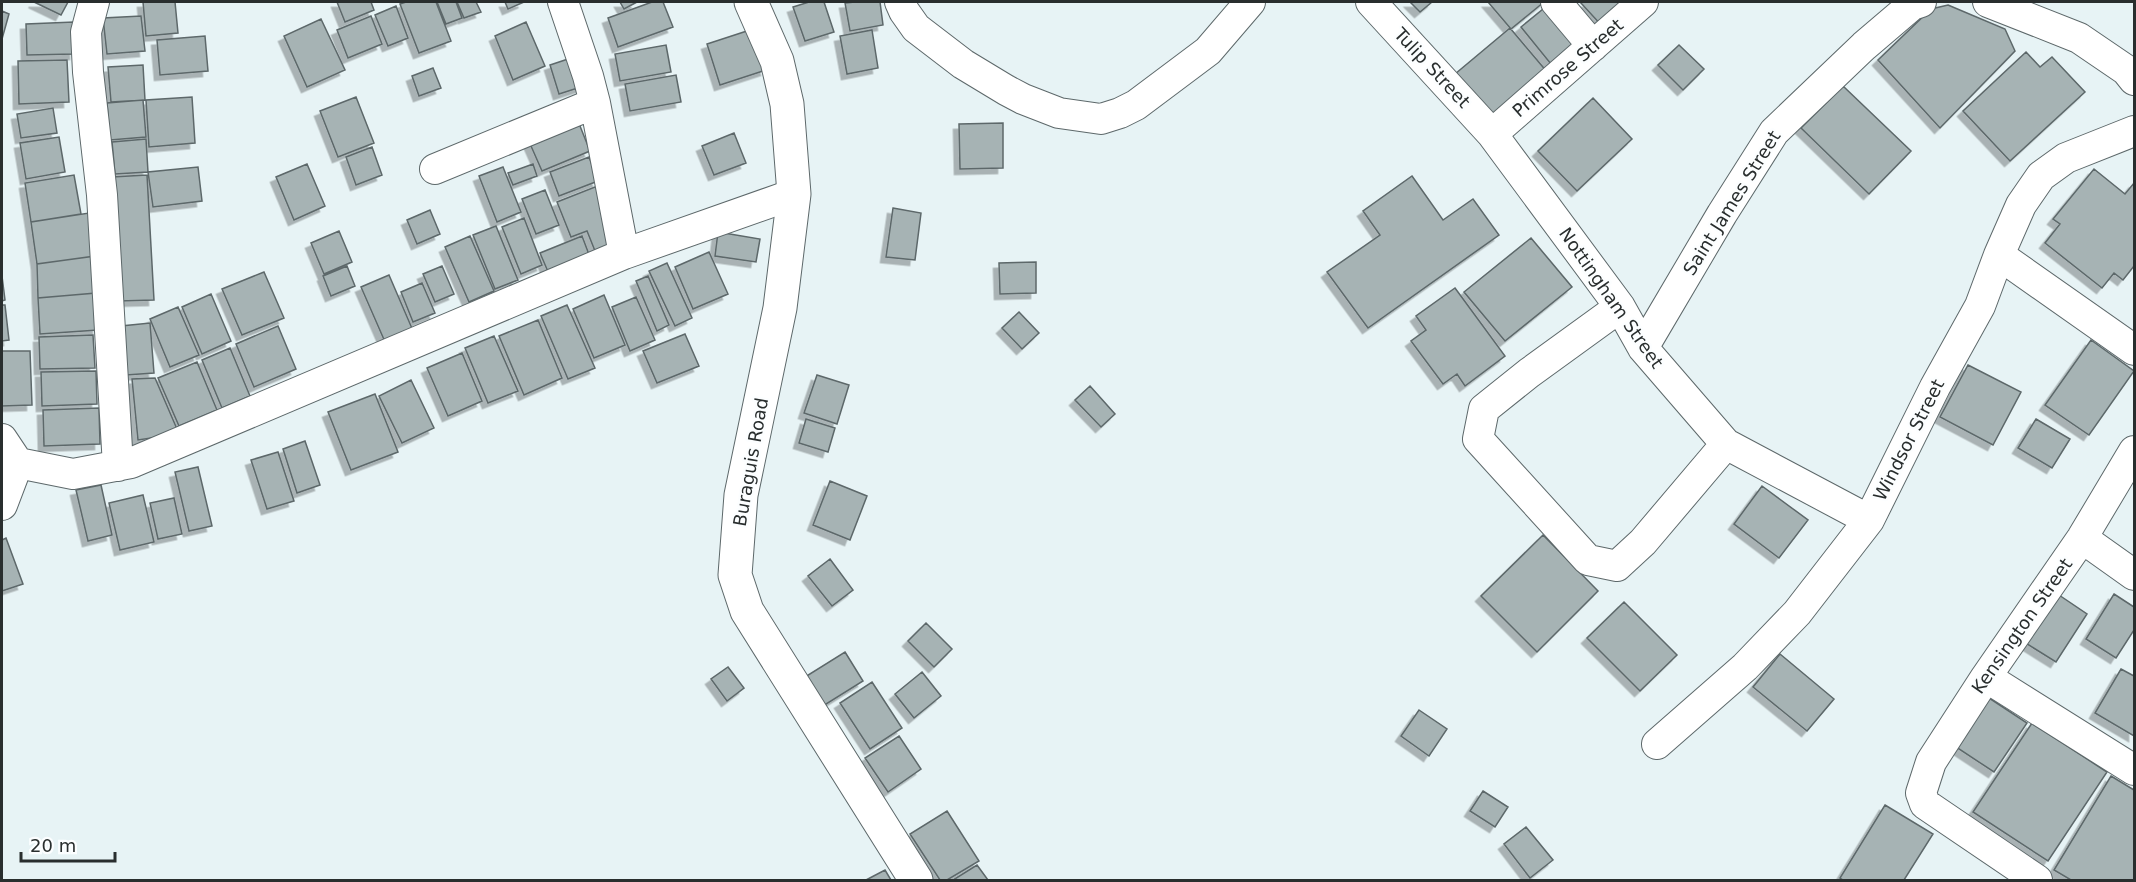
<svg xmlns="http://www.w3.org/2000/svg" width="2136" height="882" font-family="'DejaVu Sans',sans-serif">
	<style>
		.building { fill: #a6b3b4; stroke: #5d686a; stroke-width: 1.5; filter: url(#shadow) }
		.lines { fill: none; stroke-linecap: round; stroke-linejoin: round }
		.street-casing { stroke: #5d686a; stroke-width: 32 }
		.secondary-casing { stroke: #5d686a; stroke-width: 35 }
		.street { stroke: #fff; stroke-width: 30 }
		.secondary { stroke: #fff; stroke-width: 33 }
		.labels { text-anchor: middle; stroke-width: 5; stroke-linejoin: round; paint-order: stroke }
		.street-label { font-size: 18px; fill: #292e2e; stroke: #fcfeff }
	</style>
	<defs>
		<filter id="shadow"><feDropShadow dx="-5.5" dy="5.5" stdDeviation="0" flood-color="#0004"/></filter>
	</defs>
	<rect width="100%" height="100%" fill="#e7f3f5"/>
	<!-- building -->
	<path class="building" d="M 34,2 L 68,2 L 61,15 Z
		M 143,2 L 175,2 L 178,33 L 146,36 Z
		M 337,2 L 371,2 L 374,10 L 345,22 Z
		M 406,2 L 436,2 L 451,41 L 419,53 L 400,4 Z
		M 437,2 L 456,2 L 462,18 L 446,24 Z
		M 457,2 L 476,2 L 481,12 L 464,18 Z
		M 505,2 L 524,2 L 508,9 Z
		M 620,2 L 637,2 L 624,9 Z
		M 652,2 L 663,2 L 673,27 L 618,47 L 608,18 Z
		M 809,2 L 824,2 L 834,32 L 805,41 L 793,7 Z
		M 855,2 L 880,2 L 883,25 L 850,31 L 845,3 Z
		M 1410,2 L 1432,2 L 1420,12 Z
		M 1488,2 L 1544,2 L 1511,29 Z
		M 1580,2 L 1631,2 L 1603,27 Z
		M 1548,5 L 1583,46 L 1555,69 L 1521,27 Z
		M 1948,5 L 2005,29 L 2015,51 L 1940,128 L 1878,60 L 1931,9 Z
		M 396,6 L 408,38 L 388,46 L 375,15 Z
		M 2,11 L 9,14 L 2,39 Z
		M 141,16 L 145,51 L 107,54 L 103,18 Z
		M 371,16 L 382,44 L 348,58 L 337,30 Z
		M 321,19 L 345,70 L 307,87 L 284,36 Z
		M 74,22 L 75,54 L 27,55 L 26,24 Z
		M 526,22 L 545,66 L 513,80 L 495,36 Z
		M 1510,28 L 1548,73 L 1493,119 L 1455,74 Z
		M 753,29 L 766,70 L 720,85 L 707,44 Z
		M 872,30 L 878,68 L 847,74 L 840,36 Z
		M 205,36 L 208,71 L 160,75 L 157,40 Z
		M 666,45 L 671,72 L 620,81 L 615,54 Z
		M 1679,45 L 1704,69 L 1683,90 L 1658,65 Z
		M 2026,52 L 2040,67 L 2052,57 L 2085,92 L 2010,161 L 1963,111 Z
		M 574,57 L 584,86 L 559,94 L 550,65 Z
		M 67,60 L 69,102 L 19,104 L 18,61 Z
		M 143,65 L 145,100 L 111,102 L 108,67 Z
		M 433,68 L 441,88 L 419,96 L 412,76 Z
		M 676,75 L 681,102 L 630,111 L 625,84 Z
		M 1843,86 L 1911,151 L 1869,194 L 1801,128 Z
		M 192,97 L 195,143 L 149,147 L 146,100 Z
		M 356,97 L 374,143 L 338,157 L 320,111 Z
		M 1593,98 L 1632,139 L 1577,191 L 1538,151 Z
		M 143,100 L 146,137 L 110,140 L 107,103 Z
		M 53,108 L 57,133 L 21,138 L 17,114 Z
		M 576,116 L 590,151 L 542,171 L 527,137 Z
		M 1003,123 L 1003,168 L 960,169 L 959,124 Z
		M 734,133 L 746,163 L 714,175 L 702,146 Z
		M 59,137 L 65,172 L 26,179 L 20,143 Z
		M 146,139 L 148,172 L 115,174 L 112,142 Z
		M 372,147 L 382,175 L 356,185 L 346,157 Z
		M 589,157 L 598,181 L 559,196 L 550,172 Z
		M 307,164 L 325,206 L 294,220 L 276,177 Z
		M 533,164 L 537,176 L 513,185 L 508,173 Z
		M 198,167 L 202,201 L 153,207 L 148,172 Z
		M 503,167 L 521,212 L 497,222 L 479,176 Z
		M 2094,169 L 2125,194 L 2134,183 L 2134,266 L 2123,280 L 2114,273 L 2102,288 L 2045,243 L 2060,224 L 2053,219 Z
		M 74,175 L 81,214 L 31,222 L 25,183 Z
		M 147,175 L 154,300 L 119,301 L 112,177 Z
		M 1412,176 L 1443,220 L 1473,199 L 1499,235 L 1368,328 L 1327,272 L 1380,235 L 1363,211 Z
		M 605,183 L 610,256 L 599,261 L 587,231 L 571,237 L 557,202 Z
		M 545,190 L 559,225 L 536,234 L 522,199 Z
		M 893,208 L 921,213 L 915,260 L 886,257 Z
		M 430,210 L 440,234 L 417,244 L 407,220 Z
		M 89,213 L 95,256 L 37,264 L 31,222 Z
		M 524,218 L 542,265 L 521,274 L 502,227 Z
		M 496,226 L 518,280 L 495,289 L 473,235 Z
		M 339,231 L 352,262 L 324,274 L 311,243 Z
		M 718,232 L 760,239 L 756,262 L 715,256 Z
		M 470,236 L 494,291 L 469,302 L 445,247 Z
		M 582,236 L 593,265 L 552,281 L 540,253 Z
		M 1531,238 L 1572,287 L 1505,341 L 1464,292 Z
		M 709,252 L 728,294 L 693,309 L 675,267 Z
		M 95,256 L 96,293 L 38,298 L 37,264 Z
		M 1036,262 L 1036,293 L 1000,294 L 999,263 Z
		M 667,263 L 692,318 L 675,326 L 649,271 Z
		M 347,266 L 355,286 L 331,296 L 323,276 Z
		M 442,266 L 454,294 L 435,302 L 423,274 Z
		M 264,272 L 284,318 L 242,335 L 222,289 Z
		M 389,275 L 417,340 L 389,351 L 361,287 Z
		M 2,276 L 5,300 L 2,301 Z
		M 648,276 L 669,325 L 657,331 L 636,281 Z
		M 422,283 L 435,313 L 413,322 L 401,292 Z
		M 1455,288 L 1505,356 L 1465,386 L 1457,374 L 1443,384 L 1411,341 L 1426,330 L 1416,316 Z
		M 96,293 L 98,330 L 40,334 L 38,298 Z
		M 211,294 L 231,341 L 202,354 L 182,307 Z
		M 604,295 L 625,345 L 594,358 L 573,309 Z
		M 636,297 L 655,340 L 630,351 L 612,307 Z
		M 2,305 L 5,305 L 9,340 L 2,341 Z
		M 567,305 L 595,368 L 568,379 L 541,316 Z
		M 178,307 L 199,355 L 170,367 L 150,319 Z
		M 1019,312 L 1039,333 L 1022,349 L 1002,328 Z
		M 538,320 L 562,378 L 524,395 L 499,336 Z
		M 150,323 L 154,373 L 126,375 L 121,326 Z
		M 278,326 L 296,369 L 254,387 L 236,344 Z
		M 685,334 L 699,366 L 657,383 L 643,351 Z
		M 93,335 L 95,368 L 40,369 L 39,337 Z
		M 494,336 L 518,391 L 488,403 L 465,348 Z
		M 2091,340 L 2134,371 L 2089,435 L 2045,405 Z
		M 230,348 L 250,396 L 222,408 L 202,360 Z
		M 2,351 L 30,351 L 32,405 L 2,406 Z
		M 462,353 L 482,401 L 448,416 L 427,368 Z
		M 197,362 L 217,410 L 179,426 L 158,378 Z
		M 1968,365 L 2021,392 L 1993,445 L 1940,417 Z
		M 96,371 L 97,404 L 42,406 L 41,372 Z
		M 817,375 L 849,385 L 837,424 L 804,413 Z
		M 155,378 L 177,429 L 171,435 L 138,440 L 132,379 Z
		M 411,380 L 434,428 L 402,443 L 379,396 Z
		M 1090,386 L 1115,414 L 1101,427 L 1075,400 Z
		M 375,394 L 398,452 L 351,470 L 328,412 Z
		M 99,408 L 100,444 L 44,446 L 43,410 Z
		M 806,419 L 835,428 L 828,452 L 799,443 Z
		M 2036,419 L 2070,439 L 2052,468 L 2018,448 Z
		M 305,441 L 320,485 L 297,493 L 283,449 Z
		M 278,452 L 294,501 L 267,509 L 251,460 Z
		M 198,467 L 212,526 L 189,531 L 175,472 Z
		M 830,481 L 867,496 L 850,540 L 813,525 Z
		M 101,485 L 112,535 L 88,541 L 76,490 Z
		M 1762,486 L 1808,520 L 1779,558 L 1734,524 Z
		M 143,495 L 154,542 L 120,550 L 109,503 Z
		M 174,498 L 182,534 L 158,539 L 150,503 Z
		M 1543,535 L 1598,591 L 1537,652 L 1481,596 Z
		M 6,538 L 23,584 L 2,591 L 2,540 Z
		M 830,559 L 853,590 L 832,606 L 808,576 Z
		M 2056,593 L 2087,614 L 2056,662 L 2024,642 Z
		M 2114,594 L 2134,607 L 2134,630 L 2116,658 L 2086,639 Z
		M 1624,602 L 1677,655 L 1640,691 L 1587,638 Z
		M 926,623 L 952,649 L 934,667 L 908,641 Z
		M 845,652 L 863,681 L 823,706 L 805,677 Z
		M 1780,654 L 1834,699 L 1807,731 L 1753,687 Z
		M 728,667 L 744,688 L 727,701 L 711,679 Z
		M 2121,669 L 2134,676 L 2134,736 L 2095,713 Z
		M 922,672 L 941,696 L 914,718 L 895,694 Z
		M 872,682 L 902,728 L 870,749 L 840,703 Z
		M 1983,694 L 2027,723 L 1994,772 L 1950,743 Z
		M 1419,710 L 1447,729 L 1429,756 L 1401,736 Z
		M 2032,723 L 2107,772 L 2048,861 L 1973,812 Z
		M 899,736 L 921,769 L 888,792 L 865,758 Z
		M 2111,776 L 2134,790 L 2134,880 L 2071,880 L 2054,870 Z
		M 1483,791 L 1508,807 L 1495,827 L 1470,811 Z
		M 1885,805 L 1933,834 L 1904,880 L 1843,880 L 1840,878 Z
		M 947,811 L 979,861 L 947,880 L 940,880 L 910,834 Z
		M 1526,827 L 1553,860 L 1530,878 L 1504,844 Z
		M 977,865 L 988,880 L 953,880 Z
		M 885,870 L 891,880 L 866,880 Z"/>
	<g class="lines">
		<!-- street casing -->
		<g class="street-casing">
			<path id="street" d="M 94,2 L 86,32 L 88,72 L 102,195 L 118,466
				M 563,2 L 588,76 L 595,103 L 624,254
				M 900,2 L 904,11 L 916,28 L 963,64 L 1006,90 L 1023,99 L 1059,113 L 1101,119 L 1120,113 L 1136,105 L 1208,51 L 1250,2
				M 1371,2 L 1492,134 L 1620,307 L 1643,348 L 1726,444 L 1869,520
				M 1556,2 L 1593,46
				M 1988,2 L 2079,38 L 2126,70 L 2134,80
				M 1492,134 L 1643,2
				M 435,169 L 595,103
				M 1999,255 L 2134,350
				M 1620,307 L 1529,373 L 1484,409 L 1478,439 L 1588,560 L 1617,566 L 1643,542 L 1726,444
				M 1643,348 L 1722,214 L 1774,132 L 1864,46 L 1912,5 L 1921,2
				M 2,439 L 18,463 L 73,474 L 131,463 L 624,254 L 794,194
				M 2,505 L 18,463
				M 2082,538 L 2134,575
				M 1986,677 L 2134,770
				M 1657,744 L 1745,667 L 1797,613 L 1869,520 L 1935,387 L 1980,306 L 1999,255 L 2021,205 L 2041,176 L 2066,158 L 2134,131
				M 2037,880 L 1925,804 L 1921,793 L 1931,762 L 1986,677 L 2082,538 L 2134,451"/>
		</g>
		<!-- secondary casing -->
		<g class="secondary-casing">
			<path id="secondary" d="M 751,2 L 777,61 L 787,104 L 794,194 L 780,308 L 741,495 L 735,575 L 747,611 L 916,880"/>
		</g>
		<!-- street -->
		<use href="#street" class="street"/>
		<!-- secondary -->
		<use href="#secondary" class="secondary"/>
	</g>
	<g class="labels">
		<!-- street labels -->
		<g class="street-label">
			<text transform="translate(1432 68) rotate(47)" y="6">Tulip Street</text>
			<text transform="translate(1568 68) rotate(-41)" y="6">Primrose Street</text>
			<text transform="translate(1732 203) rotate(-58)" y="6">Saint James Street</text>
			<text transform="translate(1611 298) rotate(55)" y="6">Nottingham Street</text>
			<text transform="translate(1909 440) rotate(-63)" y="6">Windsor Street</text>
			<text transform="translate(751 462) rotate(-80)" y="6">Buraguis Road</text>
			<text transform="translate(2022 626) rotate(-55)" y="6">Kensington Street</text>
		</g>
	</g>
	<!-- border -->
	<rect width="2136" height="882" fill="none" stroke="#292e2e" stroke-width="6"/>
	<!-- scale -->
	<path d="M21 852v9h94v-9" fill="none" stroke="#292e2e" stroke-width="3"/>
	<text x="30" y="852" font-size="18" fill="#292e2e" stroke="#fcfeff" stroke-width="4.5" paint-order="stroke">20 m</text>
</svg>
